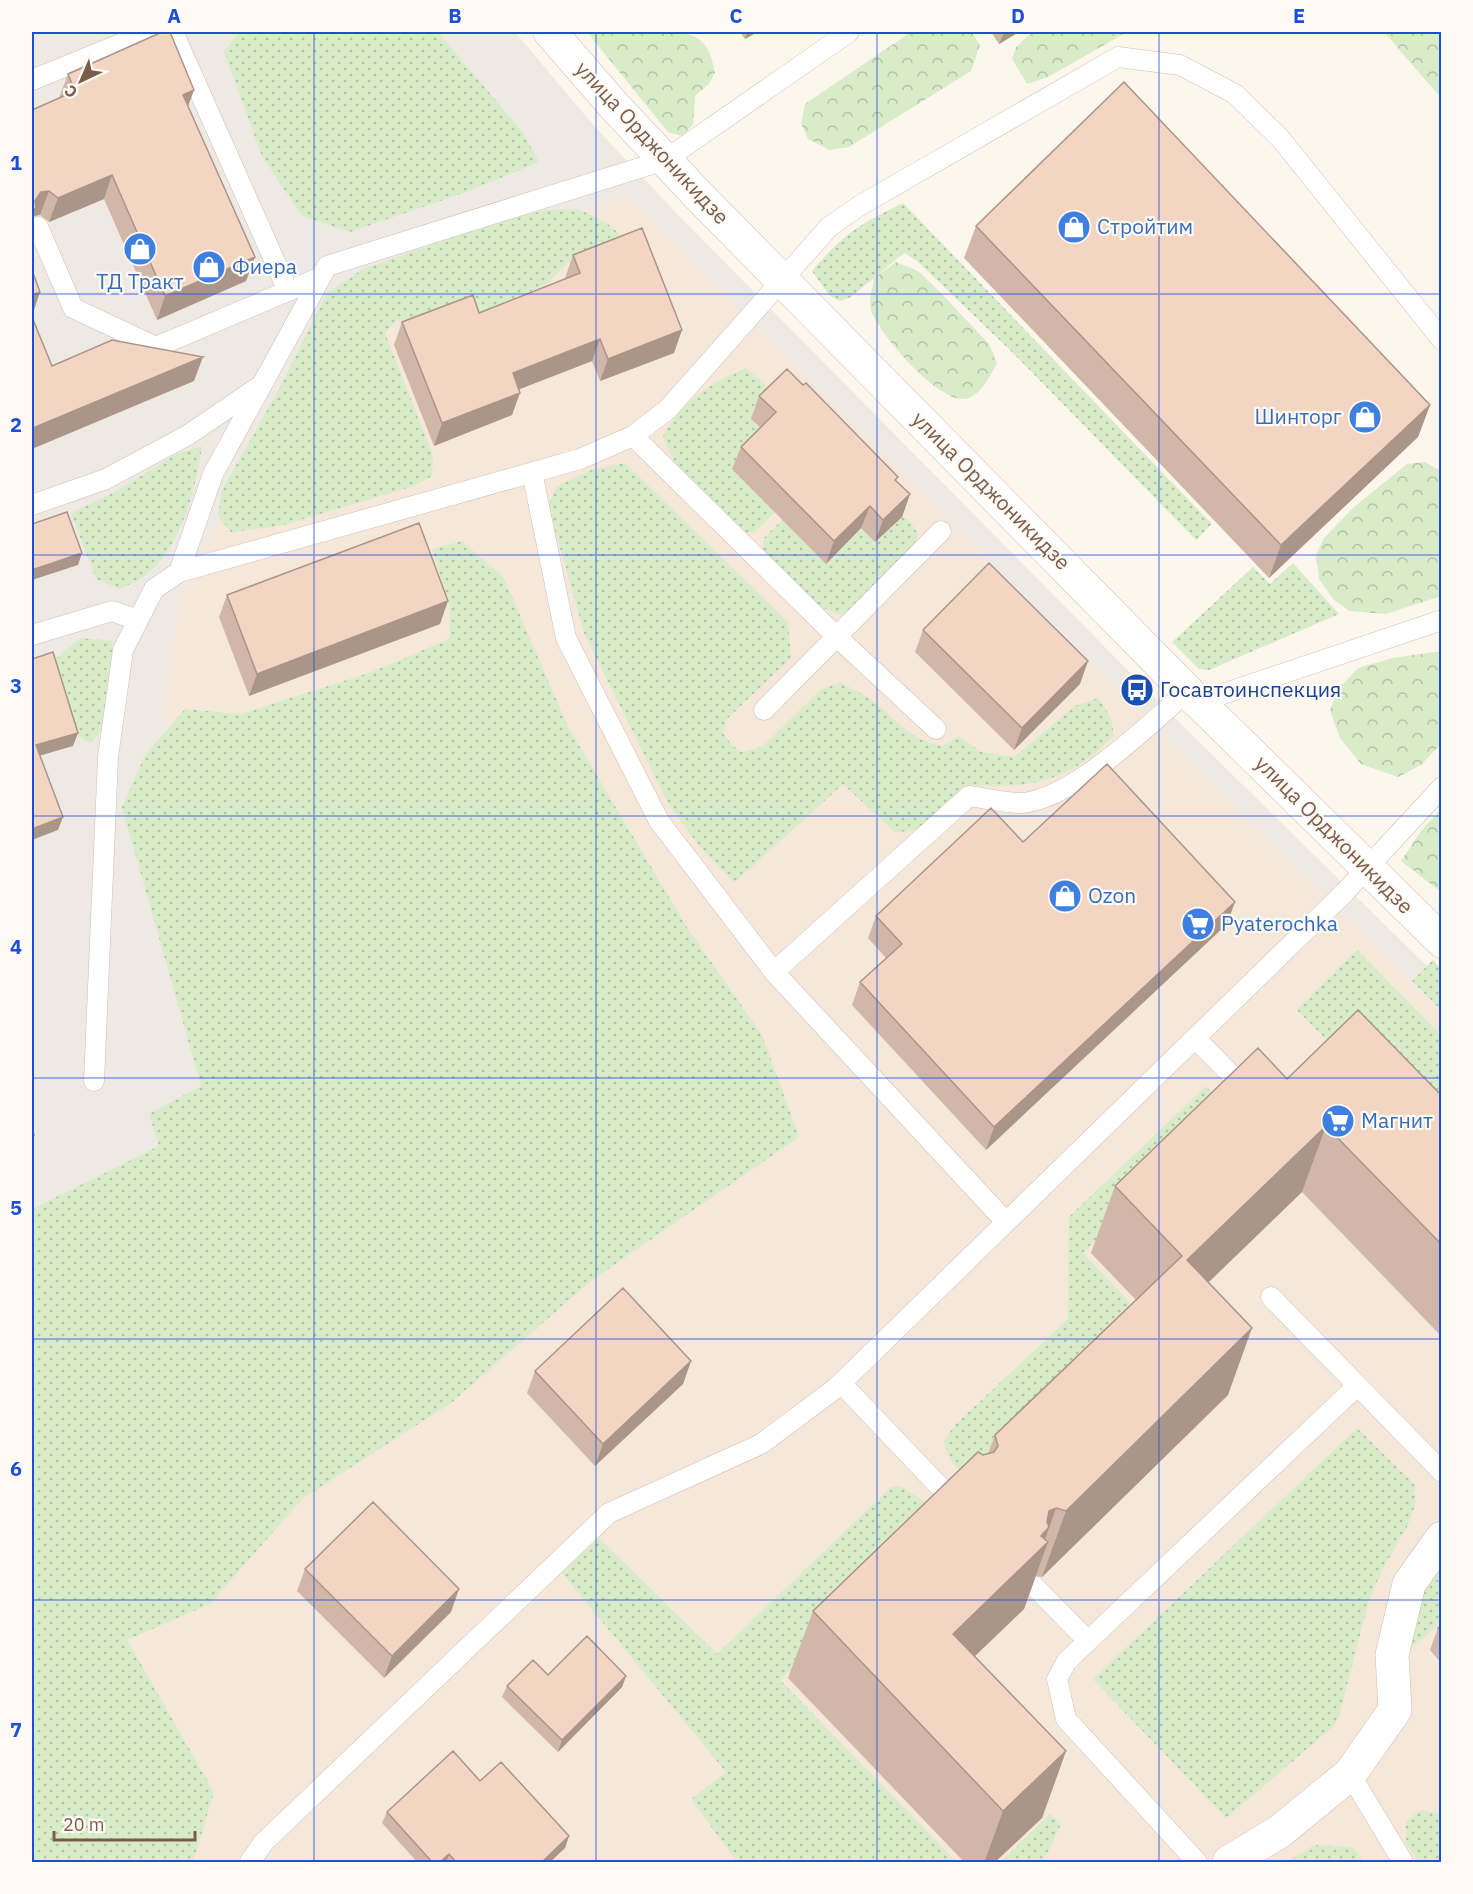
<svg xmlns="http://www.w3.org/2000/svg" width="1473" height="1894" font-family="'IBM Plex Sans',sans-serif">
	<style>
		.residential { fill: #f5e8da }
		.industrial { fill: #efe9e4 }
		.grass { fill: url(#grass-dots) }
		.forest { fill: url(#forest-crowns) }
		.lines { fill: none; stroke-linecap: round; stroke-linejoin: round }
		.lane-casing { stroke: #d1beb0; stroke-width: 21 }
		.street-casing { stroke: #d1beb0; stroke-width: 34 }
		.secondary-casing { stroke: #d6c0b0; stroke-width: 34 }
		.lane { stroke: #fff; stroke-width: 20 }
		.street { stroke: #fff; stroke-width: 33 }
		.secondary { stroke: #fff; stroke-width: 33 }
		.wall { fill: #d1b7a8 }
		.shaded-wall { fill: #aa9588 }
		.building { fill: #f3d5c3; stroke: #aa9588; stroke-width: 1.5 }
		.grid { fill: none; stroke: #1d4ed8; stroke-width: 1.5; stroke-opacity: 0.55 }
		.labels { text-anchor: middle; stroke-width: 4.5; stroke-linejoin: round; paint-order: stroke }
		.street-label { font-size: 21px; fill: #7a5c4d; stroke: #fffaf3 }
		.shop-label { font-size: 21px; fill: #366cbe; stroke: #fffaf3; text-anchor: start }
		.transit-label { font-size: 21px; fill: #164399; stroke: #fffaf3; text-anchor: start }
		.neatline { fill: none; stroke: #1d4ed8; stroke-width: 2 }
		.grid-label { font-size: 20px; text-anchor: middle; font-weight: bold; fill: #1d4ed8 }
	</style>
	<defs>
		<pattern id="grass-dots" width="8" height="8" patternUnits="userSpaceOnUse" patternTransform="scale(1.5)"><rect width="8" height="8" fill="#d8ecc9"/><path d="M2 2h.1M6 6h.1" fill="none" stroke="#b4c2a5" stroke-width="1.8" stroke-linecap="round"/></pattern>
		<pattern id="forest-crowns" width="20" height="18" patternUnits="userSpaceOnUse" patternTransform="scale(1.5)"><rect width="20" height="18" fill="#d8ecc9"/><path d="M2 6a3 3 0 1 1 6 0M12 15a3 3 0 1 1 6 0" fill="none" stroke="#b4c2a5"/></pattern>
	</defs>
	<rect width="100%" height="100%" fill="#fdf6ec"/>
	<!-- residential -->
	<path class="residential" d="M 628,196 L 1212,786 L 1441,1011 L 1441,1862 L 152,1862 L 32,1402 L 290,1064 L 162,714 L 180,596 L 309,344 L 541,222 Z"/>
	<!-- industrial -->
	<path class="industrial" d="M 32,32 L 515,32 L 595,127 L 678,215 L 1179,722 L 1441,980 L 1441,1011 L 1212,786 L 628,197 L 441,255 L 234,493 L 180,596 L 162,714 L 290,1064 L 32,1402 Z"/>
	<!-- grass -->
	<path class="grass" d="M 239,32 L 438,32 L 524,134 L 539,162 L 469,191 L 350,232 L 302,216 L 262,156 L 224,52 Z
		M 903,203 L 1212,524 L 1196,540 L 1013,353 L 917,261 L 904,253 L 851,297 L 840,301 L 830,296 L 812,271 C 845,232 859,225 903,203 Z
		M 578,209 C 597,218 614,223 624,242 L 567,263 L 549,282 L 480,318 L 456,308 L 397,321 L 385,333 L 433,456 L 432,476 L 414,486 L 280,526 L 231,532 L 218,516 L 222,490 L 278,391 L 327,293 L 363,269 L 497,222 L 546,210 Z
		M 746,368 L 776,394 L 768,434 L 775,512 L 755,532 L 739,533 C 710,503 677,477 663,436 C 681,402 712,382 746,368 Z
		M 202,446 C 196,488 182,544 148,573 C 141,580 129,584 120,589 L 96,579 L 71,513 L 118,490 L 177,454 Z
		M 625,463 L 788,622 L 791,658 L 726,720 L 723,733 L 731,744 L 741,752 L 762,747 L 821,689 L 841,682 C 854,690 869,697 880,707 C 905,728 909,738 943,746 L 959,736 L 981,752 L 1014,757 L 1075,706 L 1098,698 L 1111,718 L 1114,736 C 1066,782 1037,788 972,785 L 926,827 L 896,833 L 843,784 L 734,883 L 700,847 L 669,805 L 584,633 L 548,505 L 557,486 L 591,470 Z
		M 902,517 L 909,520 L 918,534 C 914,563 863,597 841,615 C 807,605 786,579 762,554 L 764,538 L 782,520 L 861,528 L 875,542 Z
		M 462,541 L 504,578 L 568,727 L 688,929 L 762,1035 L 799,1137 L 591,1281 L 451,1403 L 302,1499 L 210,1604 L 127,1640 L 214,1792 L 193,1862 L 32,1862 L 32,1209 L 159,1146 L 149,1114 L 201,1086 L 122,807 L 145,755 L 185,709 L 241,714 L 372,672 L 449,639 L 450,607 L 432,549 Z
		M 1293,563 L 1339,614 L 1209,670 L 1199,669 L 1172,642 L 1253,567 L 1270,584 Z
		M 80,638 L 113,641 L 103,729 L 90,743 L 79,737 L 52,662 Z
		M 1357,950 L 1441,1035 L 1441,1155 L 1297,1010 Z
		M 1433,960 L 1441,969 L 1441,1010 L 1412,981 Z
		M 1206,1086 L 1230,1113 L 1083,1253 L 1147,1320 L 976,1487 C 961,1473 948,1462 944,1441 L 955,1425 L 1068,1319 L 1069,1217 Z
		M 1357,1428 L 1415,1485 L 1415,1505 L 1407,1527 L 1383,1568 L 1368,1603 L 1339,1717 L 1333,1727 L 1226,1818 L 1093,1679 Z
		M 901,1486 L 923,1501 L 943,1520 L 780,1680 L 957,1862 L 737,1862 L 691,1799 L 726,1772 L 561,1572 L 599,1538 L 717,1654 L 891,1487 Z
		M 1441,1561 L 1441,1623 L 1411,1648 L 1421,1597 Z
		M 1421,1810 L 1441,1814 L 1441,1862 L 1418,1862 L 1406,1843 L 1406,1821 Z
		M 1050,1814 L 1061,1824 L 1043,1862 L 1001,1862 Z
		M 1314,1845 L 1353,1847 L 1364,1862 L 1286,1862 Z"/>
	<!-- forest -->
	<path class="forest" d="M 587,32 C 616,31 676,24 699,39 C 709,46 713,62 715,73 L 709,84 L 695,96 L 693,125 L 682,136 L 668,132 Z
		M 911,32 L 972,32 L 980,45 L 971,71 L 849,147 L 830,150 L 808,139 L 801,123 L 805,104 Z
		M 1032,32 L 1127,32 L 1048,77 L 1027,84 L 1012,59 L 1016,47 Z
		M 1384,32 L 1441,32 L 1441,98 Z
		M 896,262 L 918,271 L 937,289 L 989,344 L 997,363 C 990,376 980,398 964,399 C 937,401 879,334 871,310 C 868,301 873,287 874,278 Z
		M 1425,462 L 1441,471 L 1441,596 L 1386,614 L 1349,611 L 1333,599 L 1319,579 L 1316,555 L 1324,538 L 1354,507 L 1407,464 Z
		M 1441,651 L 1441,744 L 1421,765 L 1398,777 L 1361,764 L 1340,738 L 1330,710 L 1339,688 L 1358,668 L 1393,658 Z
		M 1441,809 L 1441,892 L 1401,861 L 1421,831 Z"/>
	<g class="lines">
		<!-- lane casing -->
		<g class="lane-casing">
			<path id="lane" d="M 173,32 L 288,291
				M 32,80 L 150,32
				M 38,227 L 73,308 L 156,347 L 321,277
				M 633,436 L 836,636 L 936,729
				M 532,472 L 566,638 L 659,821 L 774,972 L 1006,1222
				M 32,505 L 106,479 L 188,435 L 257,388
				M 179,572 L 213,474 L 327,266 L 665,160 L 849,32
				M 32,635 L 112,611 L 137,620
				M 1199,702 L 1442,620
				M 764,710 L 941,531
				M 774,972 L 969,796 C 985,798 1003,803 1020,803 C 1069,802 1151,724 1187,691
				M 1195,1038 L 1250,1094
				M 94,1081 L 108,757 L 123,650 L 154,589 L 179,572 L 580,459 L 633,436 L 668,409 L 829,227 L 859,206 L 1118,57 L 1180,65 L 1235,94 L 1280,138 L 1442,340
				M 1271,1297 L 1442,1472
				M 841,1383 L 958,1506
				M 1034,1586 L 1088,1641
				M 1350,1774 L 1403,1862
				M 250,1862 L 263,1843 L 609,1513 L 761,1444 L 836,1388 L 1344,893 L 1442,787
				M 1197,1862 L 1066,1719 L 1057,1679 L 1067,1661 L 1088,1641 L 1357,1386"/>
		</g>
		<!-- street casing -->
		<g class="street-casing">
			<path id="street" d="M 1229,1862 L 1279,1832 L 1350,1774 L 1395,1710 L 1392,1655 L 1409,1584 L 1442,1538"/>
		</g>
		<!-- secondary casing -->
		<g class="secondary-casing">
			<path id="secondary" d="M 550,32 L 616,108 L 698,195 L 1187,691 L 1442,941"/>
		</g>
		<!-- lane -->
		<use href="#lane" class="lane"/>
		<!-- street -->
		<use href="#street" class="street"/>
		<!-- secondary -->
		<use href="#secondary" class="secondary"/>
	</g>
	<!-- wall -->
	<path class="wall" d="M 740,32 L 757,32 L 745,39 Z
		M 991,32 L 1019,32 L 999,44 Z
		M 68,74 L 194,90 L 188,106 L 255,257 L 246,281 L 157,320 L 104,199 L 49,222 L 40,215 L 33,217 L 32,219 L 32,110 L 59,98 Z
		M 976,226 L 1430,405 L 1418,437 L 1269,578 L 964,258 Z
		M 573,255 L 674,353 L 600,381 L 592,361 L 519,389 L 512,415 L 434,446 L 394,345 L 402,322 L 479,313 L 565,279 L 565,278 Z
		M 759,396 L 897,482 L 910,494 L 902,517 L 875,542 L 861,528 L 826,564 L 732,469 L 741,447 L 760,427 L 751,419 Z
		M 227,595 L 440,624 L 249,696 L 219,617 Z
		M 923,630 L 1080,684 L 1014,750 L 915,652 Z
		M 1023,842 L 1227,924 L 986,1150 L 852,1005 L 860,982 L 886,958 L 868,938 L 876,916 Z
		M 1287,1079 L 1442,1096 L 1442,1337 L 1302,1192 L 1208,1283 L 1228,1395 L 1042,1577 L 1036,1576 L 1024,1609 L 975,1656 L 1066,1751 L 1042,1818 L 994,1863 L 965,1863 L 788,1678 L 813,1611 L 988,1454 L 995,1435 L 1136,1300 L 1091,1253 L 1115,1186 Z
		M 691,1361 L 683,1384 L 595,1466 L 527,1393 L 535,1371 Z
		M 305,1569 L 451,1612 L 384,1678 L 297,1591 Z
		M 1442,1625 L 1442,1664 L 1430,1650 L 1438,1628 Z
		M 548,1675 L 626,1676 L 622,1687 L 558,1752 L 502,1697 L 507,1686 Z
		M 480,1781 L 569,1836 L 565,1848 L 549,1863 L 418,1863 L 382,1823 L 387,1812 Z"/>
	<!-- shaded-wall -->
	<path class="shaded-wall" d="M 748,32 L 757,32 L 745,39 Z
		M 1006,32 L 1019,32 L 999,44 L 1004,33 Z
		M 194,90 L 185,114 L 183,95 Z
		M 112,175 L 104,199 L 49,222 L 58,198 Z
		M 49,191 L 40,215 L 33,216 L 32,219 L 32,210 L 35,201 L 41,192 Z
		M 255,257 L 246,281 L 157,320 L 165,296 Z
		M 40,292 L 32,316 L 32,295 Z
		M 682,330 L 674,353 L 600,381 L 608,359 Z
		M 600,339 L 592,361 L 505,395 L 513,373 Z
		M 203,357 L 194,381 L 32,449 L 32,432 L 33,428 Z
		M 520,393 L 512,415 L 434,446 L 442,423 Z
		M 1430,405 L 1418,437 L 1269,578 L 1281,545 Z
		M 910,494 L 902,517 L 875,542 L 883,520 Z
		M 870,506 L 861,528 L 826,564 L 834,541 Z
		M 82,553 L 78,565 L 32,580 L 32,570 Z
		M 448,601 L 440,624 L 249,696 L 257,674 Z
		M 1088,661 L 1080,684 L 1014,750 L 1022,728 Z
		M 78,733 L 73,746 L 32,758 L 36,745 Z
		M 63,817 L 58,830 L 32,840 L 32,829 Z
		M 1235,902 L 1227,924 L 986,1150 L 994,1127 Z
		M 1326,1126 L 1302,1192 L 1162,1327 L 1187,1260 Z
		M 1252,1328 L 1228,1395 L 1042,1577 L 1066,1511 Z
		M 691,1361 L 683,1384 L 595,1466 L 603,1444 Z
		M 1056,1508 L 1042,1548 L 1048,1542 L 1024,1609 L 929,1700 L 953,1634 L 1049,1511 Z
		M 459,1589 L 451,1612 L 384,1678 L 392,1656 Z
		M 626,1676 L 622,1687 L 558,1752 L 562,1740 Z
		M 1066,1751 L 1042,1818 L 994,1863 L 984,1863 L 1003,1811 Z
		M 569,1836 L 565,1848 L 549,1863 L 541,1863 Z
		M 449,1854 L 446,1863 L 439,1863 Z"/>
	<!-- building -->
	<path class="building" d="M 162,32 L 170,32 L 194,90 L 183,95 L 255,257 L 165,296 L 112,175 L 58,198 L 49,191 L 41,192 L 35,201 L 36,208 L 32,210 L 32,110 L 75,91 L 68,74 Z
		M 1124,82 L 1430,405 L 1281,545 L 976,226 Z
		M 642,228 L 682,330 L 608,359 L 600,339 L 513,373 L 520,393 L 442,423 L 402,322 L 473,295 L 479,313 L 580,273 L 573,255 Z
		M 32,270 L 40,292 L 32,295 Z
		M 32,317 L 52,366 L 112,340 L 203,357 L 33,428 L 32,424 Z
		M 787,369 L 803,385 L 806,383 L 898,477 L 895,480 L 910,494 L 883,520 L 870,506 L 834,541 L 741,447 L 776,412 L 759,396 Z
		M 67,512 L 82,553 L 32,570 L 32,524 Z
		M 419,523 L 448,601 L 257,674 L 227,595 Z
		M 989,563 L 1088,661 L 1022,728 L 923,630 Z
		M 53,652 L 78,733 L 36,745 L 63,817 L 32,829 L 32,659 Z
		M 1107,764 L 1235,902 L 994,1127 L 860,982 L 902,944 L 876,916 L 991,808 L 1023,842 Z
		M 1358,1010 L 1442,1096 L 1442,1245 L 1326,1126 L 1187,1260 L 1252,1328 L 1066,1511 L 1056,1508 L 1049,1511 L 1047,1522 L 1049,1527 L 1041,1536 L 1048,1542 L 953,1634 L 1066,1751 L 1003,1811 L 813,1611 L 978,1452 L 983,1455 L 994,1452 L 998,1446 L 995,1435 L 1182,1256 L 1115,1186 L 1258,1048 L 1287,1079 Z
		M 32,1127 L 34,1135 L 32,1136 Z
		M 623,1288 L 691,1361 L 603,1444 L 535,1371 Z
		M 373,1502 L 459,1589 L 392,1656 L 305,1569 Z
		M 1442,1625 L 1442,1632 L 1438,1628 Z
		M 587,1636 L 626,1676 L 562,1740 L 507,1686 L 533,1660 L 548,1675 Z
		M 453,1751 L 480,1781 L 501,1762 L 569,1836 L 541,1863 L 457,1863 L 449,1854 L 439,1863 L 433,1863 L 387,1812 Z"/>
	<!-- grid -->
	<path class="grid" d="M 314,32 L 314,1862M 596,32 L 596,1862M 877,32 L 877,1862M 1159,32 L 1159,1862M 32,294 L 1442,294M 32,555 L 1442,555M 32,816 L 1442,816M 32,1078 L 1442,1078M 32,1339 L 1442,1339M 32,1600 L 1442,1600"/>
	<!-- icons -->
	<defs>
		<g id="shop-disc" transform="scale(1.725)"><circle r="9.5" fill="#3f7fe0" stroke="#fffaf3"/><path d="M-5-2.5h2.3a2.7 3.5 0 0 1 5.4 0H5L5.5 6h-11ZM-1.5-2.5h3a1.5 2.3 0 0 0-3 0Z" fill="#fff"/></g>
		<g id="bus-disc" transform="scale(1.725)"><circle r="9.5" fill="#1a4fb4" stroke="#fffaf3"/><path d="M-5-6H5V4H4V6H2V4H-2V6H-4V4H-5ZM-3.5-4V0h7V-4ZM-3.5 1.2v1.5H-2V1.2ZM2 1.2v1.5H3.5V1.2Z" fill="#fff"/></g>
		<g id="supermarket-disc" transform="scale(1.725)"><circle r="9.5" fill="#3f7fe0" stroke="#fffaf3"/><path d="M-6-5.5h2.5l.6 2H6L4.5 2H-2.5L-4.4-4H-6ZM-1.5 3.2a1.3 1.3 0 1 0 .1 0ZM3 3.2a1.3 1.3 0 1 0 .1 0Z" fill="#fff"/></g>
	</defs>
	<g fill-rule="evenodd">
		<use href="#shop-disc" x="1074" y="227"/>
		<use href="#shop-disc" x="140" y="249"/>
		<use href="#shop-disc" x="209" y="267"/>
		<use href="#shop-disc" x="1365" y="417"/>
		<use href="#bus-disc" x="1137" y="690"/>
		<use href="#shop-disc" x="1065" y="896"/>
		<use href="#supermarket-disc" x="1198" y="924"/>
		<use href="#supermarket-disc" x="1338" y="1121"/>
	</g>
	<g class="labels">
		<!-- street labels -->
		<g class="street-label">
			<text transform="translate(652 143) rotate(47)" y="7">улица Орджоникидзе</text>
			<text transform="translate(991 491) rotate(45)" y="7">улица Орджоникидзе</text>
			<text transform="translate(1334 835) rotate(45)" y="7">улица Орджоникидзе</text>
		</g>
		<!-- shop labels -->
		<g class="shop-label">
			<text x="1097" y="234">Стройтим</text>
			<text x="232" y="274">Фиера</text>
			<text x="140" y="289" text-anchor="middle">ТД Тракт</text>
			<text x="1342" y="424" text-anchor="end">Шинторг</text>
			<text x="1088" y="903">Ozon</text>
			<text x="1221" y="931">Pyaterochka</text>
			<text x="1361" y="1128">Магнит</text>
		</g>
		<!-- transit labels -->
		<g class="transit-label">
			<text x="1160" y="697">Госавтоинспекция</text>
		</g>
	</g>
	<!-- border -->
	<rect width="1473" height="1894" fill="none" stroke="#fffaf3" stroke-width="66"/>
	<!-- north arrow -->
	<g transform="translate(81 81) rotate(224)" stroke="#fffaf3" stroke-width="4.5" paint-order="stroke">
	<path d="M0-4.5L10 22L0 15L-10 22Z" fill="#7a5c4d"/>
	<text y="-9" font-size="16" font-weight="bold" text-anchor="middle" fill="#7a5c4d">С</text>
	</g>
	<!-- scale -->
	<path d="M54 1831v9h141v-9" fill="none" stroke="#7a5c4d" stroke-width="3"/>
	<text x="63" y="1831" font-size="18" fill="#7a5c4d" stroke="#fffaf3" stroke-width="4.5" paint-order="stroke">20 m</text>
	<rect x="33" y="33" width="1407" height="1828" class="neatline"/>
	<g class="grid-label">
		<text x="174" y="23">A</text>
		<text x="455" y="23">B</text>
		<text x="736" y="23">C</text>
		<text x="1018" y="23">D</text>
		<text x="1299" y="23">E</text>
		<text x="16" y="170">1</text>
		<text x="16" y="432">2</text>
		<text x="16" y="693">3</text>
		<text x="16" y="954">4</text>
		<text x="16" y="1215">5</text>
		<text x="16" y="1476">6</text>
		<text x="16" y="1737">7</text>
	</g>
</svg>
